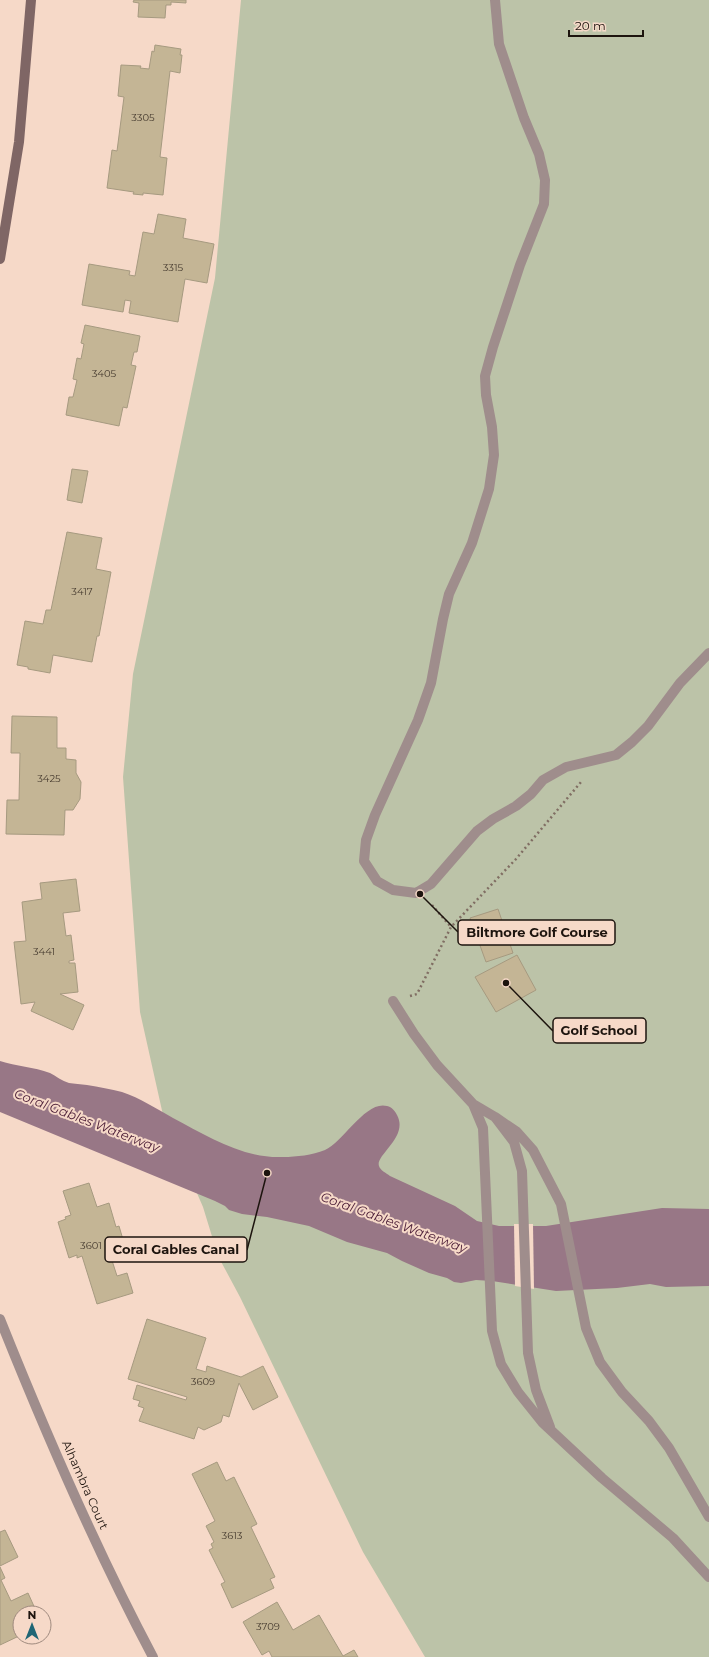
<svg xmlns="http://www.w3.org/2000/svg" width="709" height="1657" font-family="Montserrat,sans-serif">
	<style>
		.green { fill: #bcc3a8 }
		.water { fill: #987786 }
		.pier { fill: #f6d9c8 }
		.building { fill: #c4b595; stroke: #a69a80 }
		.lines { fill: none; stroke-linecap: round; stroke-linejoin: round }
		.path { stroke: #806e63; stroke-width: 2.5; stroke-dasharray: 2 3; stroke-linecap: butt }
		.lane { stroke: #9f8d8c; stroke-width: 10 }
		.street { stroke: #9f8d8c; stroke-width: 10 }
		.secondary { stroke: #7f6665; stroke-width: 10 }
		.labels { text-anchor: middle; stroke-width: 4; stroke-linejoin: round; paint-order: stroke }
		.number-label { font-size: 10px; fill: #473c30 }
		.street-label { font-size: 12px; fill: #1d140e; stroke: #f6d9c8 }
		.water-label { font-size: 13px; font-style: italic; fill: #4f213a; stroke: #f6d9c8 }
		.leader { fill: none; stroke: #1d140e; stroke-width: 1.5 }
		.callout-dot { fill: #1d140e; stroke: #f6d9c8; stroke-width: 1.5 }
		.callout { fill: #f6d9c8; stroke: #1d140e; stroke-width: 1.5 }
		.callout-label { font-size: 13px; text-anchor: middle; font-weight: bold; fill: #1d140e }
	</style>
	<rect width="100%" height="100%" fill="#f6d9c8"/>
	<!-- green -->
	<path class="green" d="M 241,0 L 709,0 L 709,1657 L 425,1657 L 363,1552 L 240,1297 L 218,1256 L 203,1207 L 163,1115 L 140,1012 L 123,777 L 133,674 L 215,278 Z"/>
	<!-- water -->
	<path class="water" d="M 0,1061 C 16,1066 34,1067 50,1073 C 56,1076 62,1081 69,1083 C 74,1084 81,1084 87,1085 C 99,1087 111,1089 122,1092 C 140,1098 157,1109 173,1118 C 207,1136 244,1159 283,1157 C 297,1157 312,1155 325,1150 C 343,1142 366,1100 387,1106 C 392,1107 395,1111 397,1115 C 409,1137 375,1155 379,1166 C 380,1170 386,1173 390,1176 L 455,1206 L 477,1221 L 499,1226 L 546,1226 L 662,1208 L 709,1209 L 709,1286 L 666,1287 L 650,1284 L 617,1288 L 556,1291 L 492,1281 L 476,1280 L 461,1283 L 454,1282 L 447,1278 L 429,1273 L 402,1261 L 387,1253 L 347,1242 L 309,1226 L 267,1217 L 242,1214 L 229,1210 L 225,1206 L 215,1201 L 0,1112 Z"/>
	<!-- pier -->
	<path class="pier" d="M 514,1224 L 533,1224 L 534,1289 L 515,1286 Z"/>
	<!-- building -->
	<path class="building" d="M 134,0 L 186,0 L 186,3 L 171,2 L 171,5 L 166,5 L 165,18 L 138,17 L 139,3 L 133,2 Z
		M 155,45 L 181,49 L 180,55 L 182,55 L 180,73 L 170,71 L 160,157 L 167,158 L 163,195 L 143,193 L 143,195 L 133,194 L 134,192 L 107,188 L 112,150 L 117,151 L 124,97 L 118,96 L 121,65 L 141,66 L 140,68 L 149,69 L 152,51 L 154,52 Z
		M 158,214 L 186,219 L 183,238 L 214,244 L 207,283 L 185,279 L 178,322 L 129,313 L 131,301 L 125,300 L 123,312 L 82,305 L 89,264 L 130,271 L 129,275 L 135,276 L 143,232 L 154,234 Z
		M 85,325 L 140,336 L 137,352 L 134,352 L 131,365 L 136,366 L 127,408 L 123,407 L 119,426 L 66,415 L 69,397 L 73,397 L 77,380 L 73,379 L 77,358 L 81,359 L 84,344 L 81,343 Z
		M 72,469 L 88,471 L 82,503 L 67,500 Z
		M 67,532 L 102,538 L 96,569 L 111,572 L 99,636 L 97,636 L 92,662 L 53,655 L 50,673 L 28,669 L 28,667 L 17,665 L 25,621 L 43,624 L 46,610 L 51,610 Z
		M 12,716 L 57,717 L 57,748 L 66,748 L 66,759 L 76,760 L 76,773 L 81,782 L 80,799 L 73,810 L 65,810 L 64,835 L 6,834 L 7,800 L 19,800 L 20,753 L 11,753 Z
		M 76,879 L 80,911 L 63,913 L 66,936 L 71,935 L 74,960 L 69,961 L 69,963 L 75,963 L 78,992 L 60,994 L 84,1005 L 73,1030 L 31,1011 L 35,1002 L 21,1004 L 14,942 L 26,941 L 22,902 L 42,899 L 40,883 Z
		M 498,909 L 513,953 L 486,962 L 470,918 Z
		M 517,955 L 536,990 L 496,1012 L 475,977 Z
		M 89,1183 L 97,1207 L 109,1203 L 116,1227 L 119,1226 L 124,1243 L 108,1248 L 117,1276 L 127,1273 L 133,1293 L 97,1304 L 82,1256 L 77,1258 L 77,1255 L 69,1258 L 58,1222 L 66,1219 L 65,1217 L 71,1215 L 63,1191 Z
		M 147,1319 L 206,1338 L 196,1369 L 206,1372 L 207,1366 L 241,1377 L 263,1366 L 278,1397 L 253,1410 L 239,1383 L 229,1417 L 223,1415 L 221,1422 L 204,1430 L 198,1427 L 194,1439 L 139,1421 L 144,1408 L 138,1406 L 140,1401 L 133,1399 L 137,1385 L 186,1400 L 187,1397 L 128,1379 Z
		M 217,1462 L 226,1481 L 234,1477 L 257,1524 L 251,1527 L 275,1577 L 270,1579 L 274,1588 L 232,1608 L 221,1584 L 225,1582 L 209,1550 L 213,1548 L 211,1544 L 214,1542 L 206,1526 L 215,1521 L 192,1474 Z
		M 5,1530 L 18,1557 L 0,1566 L 0,1532 Z
		M 0,1567 L 5,1578 L 1,1580 L 11,1601 L 28,1593 L 37,1613 L 20,1613 L 20,1630 L 17,1632 L 19,1636 L 0,1645 Z
		M 277,1602 L 293,1630 L 319,1615 L 343,1656 L 354,1650 L 358,1657 L 272,1657 L 269,1651 L 262,1655 L 243,1622 Z"/>
	<g class="lines">
		<!-- path -->
		<path class="path" d="M 432,905 L 451,927
			M 410,996 L 417,994 L 451,927 L 516,859 L 581,782"/>
		<!-- lane -->
		<path class="lane" d="M 495,0 L 499,44 L 524,118 L 539,154 L 545,180 L 544,204 L 520,265 L 493,347 L 485,376 L 486,395 L 492,427 L 494,455 L 489,489 L 472,543 L 449,594 L 443,619 L 431,683 L 418,720 L 375,815 L 366,840 L 364,861 L 377,881 L 393,890 L 416,893 L 431,884 L 477,831 L 493,819 L 516,806 L 531,794 L 543,780 L 566,767 L 616,755 L 632,742 L 648,726 L 680,683 L 709,653
			M 393,1001 L 414,1034 L 437,1065 L 473,1104 L 483,1128 L 492,1331 L 501,1364 L 518,1392 L 542,1422 L 602,1478 L 673,1538 L 709,1577
			M 473,1104 L 495,1117 L 514,1142 L 522,1171 L 528,1353 L 536,1390 L 550,1427
			M 495,1117 L 517,1132 L 533,1150 L 561,1204 L 586,1328 L 600,1362 L 622,1392 L 649,1421 L 669,1448 L 709,1517"/>
		<!-- street -->
		<path class="street" d="M 0,1319 C 46,1434 95,1548 153,1657"/>
		<!-- secondary -->
		<path class="secondary" d="M 0,259 L 19,142 L 31,0"/>
	</g>
	<g class="labels">
		<!-- number labels -->
		<g class="number-label">
			<text x="143" y="121">3305</text>
			<text x="173" y="271">3315</text>
			<text x="104" y="377">3405</text>
			<text x="82" y="595">3417</text>
			<text x="49" y="782">3425</text>
			<text x="44" y="955">3441</text>
			<text x="91" y="1249">3601</text>
			<text x="203" y="1385">3609</text>
			<text x="232" y="1539">3613</text>
			<text x="268" y="1630">3709</text>
		</g>
		<!-- street labels -->
		<g class="street-label">
			<text transform="translate(85 1485) rotate(66)" y="4">Alhambra Court</text>
		</g>
		<!-- water labels -->
		<g class="water-label">
			<text transform="translate(87 1120) rotate(21)" y="5">Coral Gables Waterway</text>
			<text transform="translate(394 1222) rotate(20)" y="5">Coral Gables Waterway</text>
		</g>
	</g>
	<!-- callouts -->
	<path class="leader" d="M420 894L458 932M506 983L553 1031M267 1173L247 1250"/>
	<g class="callout-dot">
		<circle cx="420" cy="894" r="4"/>
		<circle cx="506" cy="983" r="4"/>
		<circle cx="267" cy="1173" r="4"/>
	</g>
	<g class="callout">
		<rect x="458" y="920" width="157" height="25" rx="4"/>
		<rect x="553" y="1018" width="93" height="25" rx="4"/>
		<rect x="105" y="1237" width="142" height="25" rx="4"/>
	</g>
	<g class="callout-label">
		<text x="537" y="937">Biltmore Golf Course</text>
		<text x="599" y="1035">Golf School</text>
		<text x="176" y="1254">Coral Gables Canal</text>
	</g>
	<!-- north arrow -->
	<g transform="translate(32 1625)"><circle r="19" fill="#f6d9c8" stroke="#9f8a7e"/>
	<path d="M0-3L7 15L0 10L-7 15Z" fill="#1f6675"/>
	<text y="-6" font-size="11" font-weight="bold" text-anchor="middle" fill="#1d140e">N</text>
	</g>
	<!-- scale -->
	<path d="M569 30v6h74v-6" fill="none" stroke="#1d140e" stroke-width="2"/>
	<text x="575" y="30" font-size="12" fill="#1d140e" stroke="#f6d9c8" stroke-width="3" paint-order="stroke">20 m</text>
</svg>
